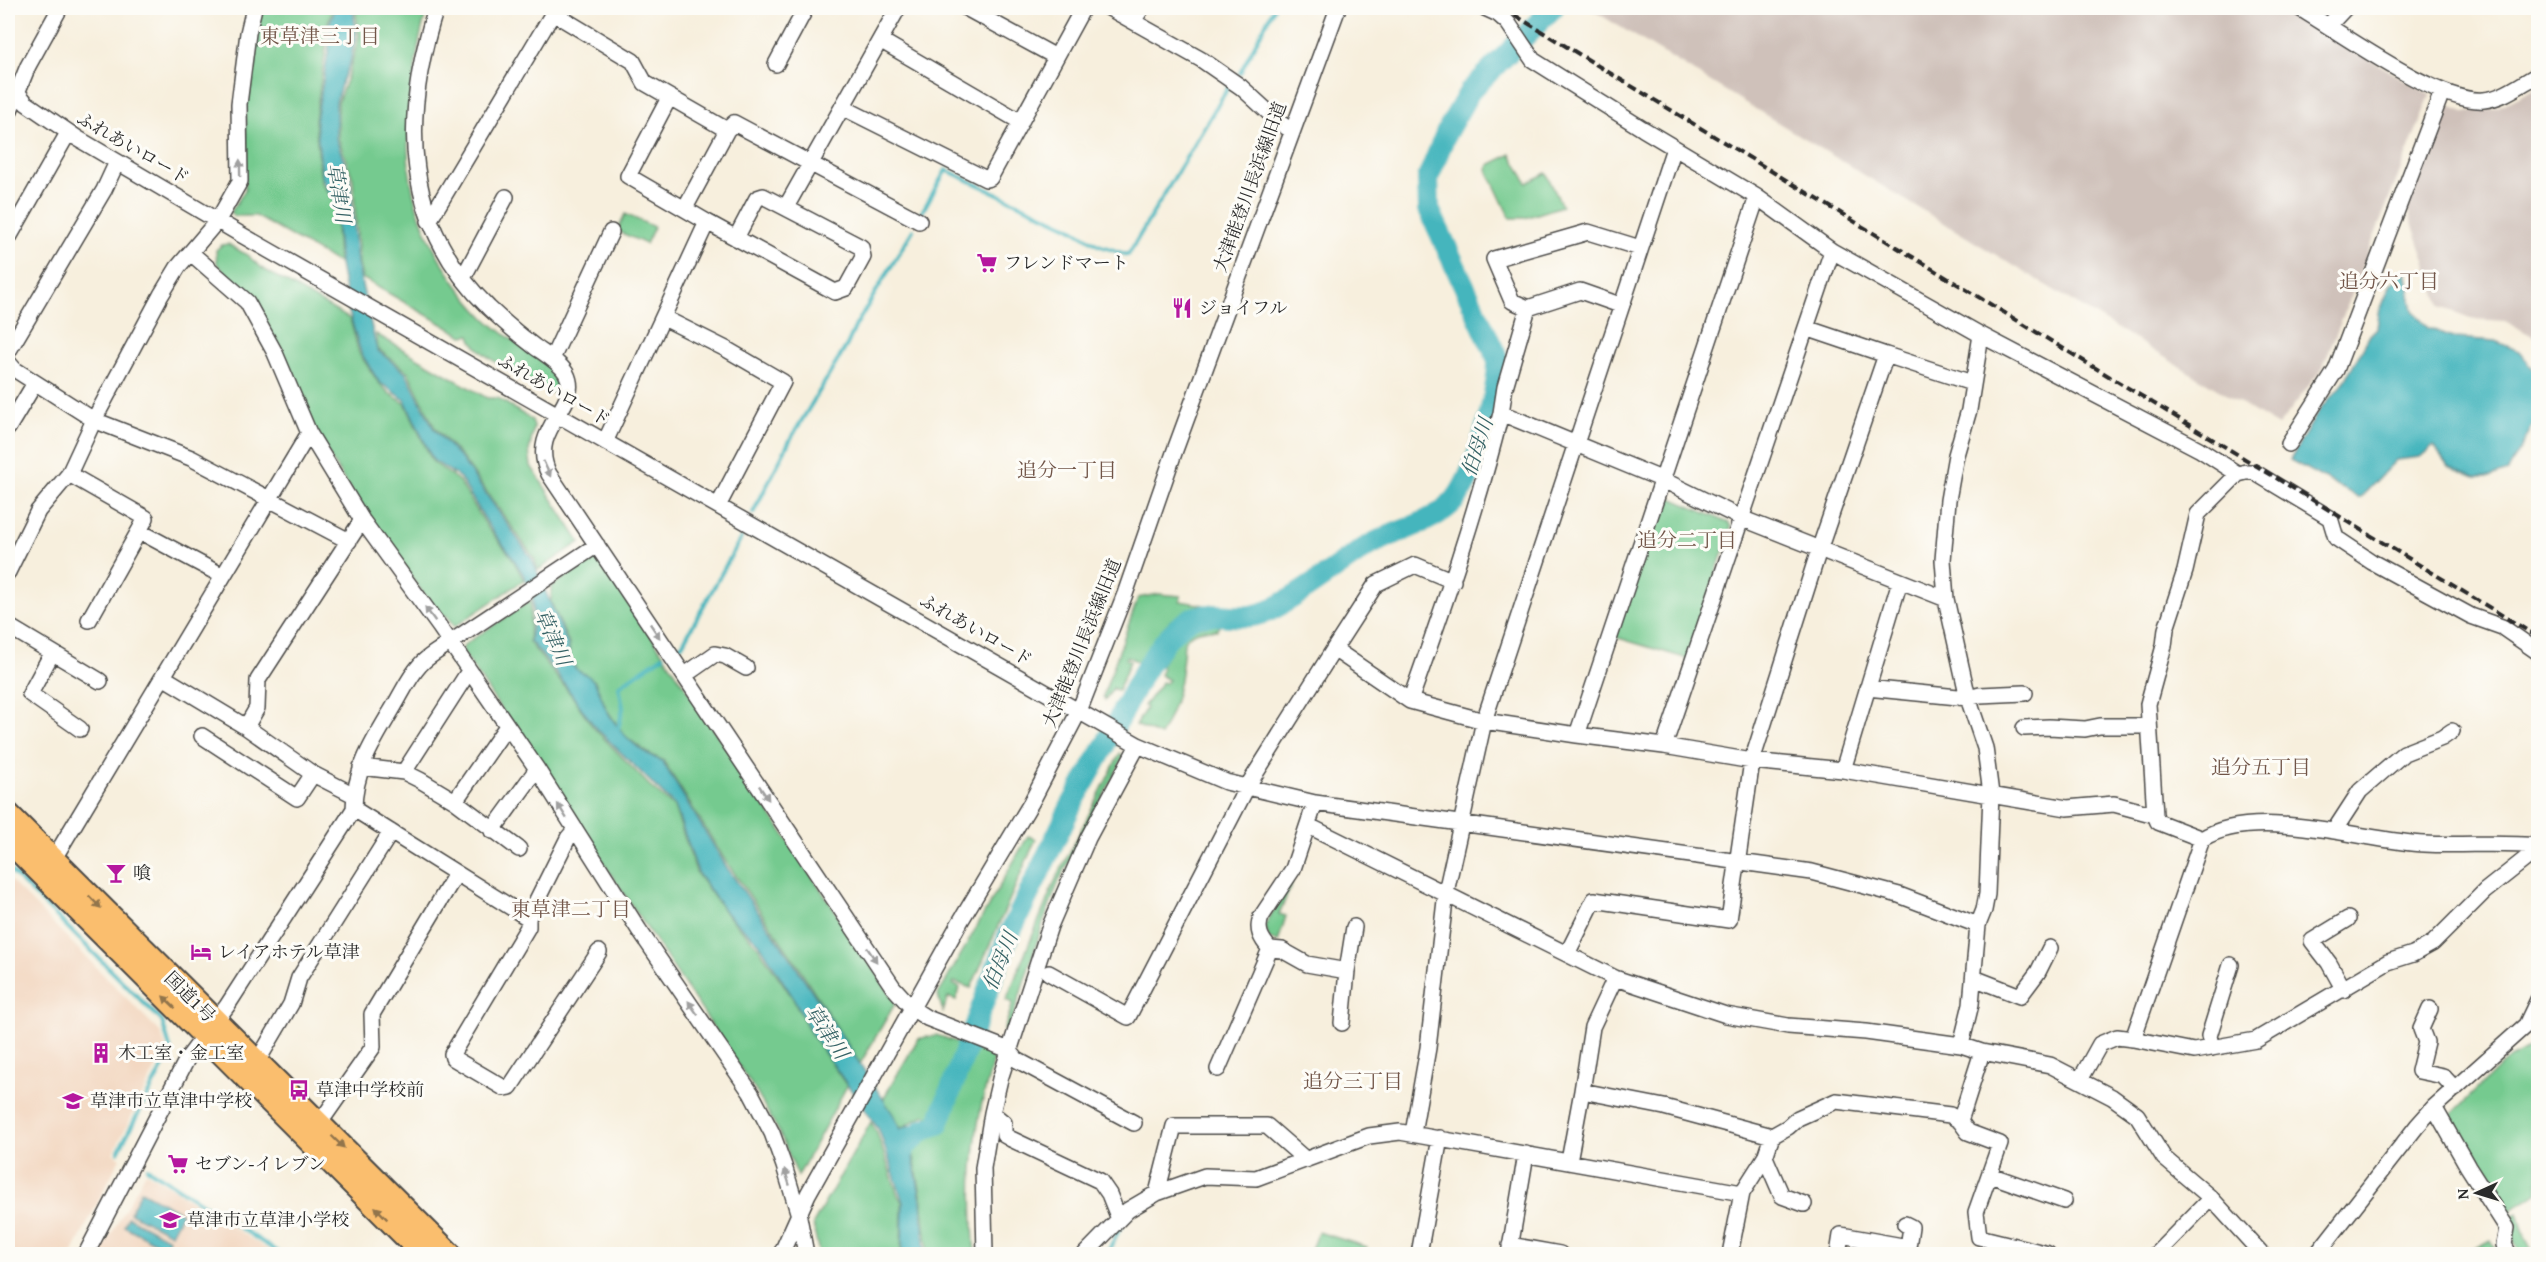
<svg xmlns="http://www.w3.org/2000/svg" width="2546" height="1262" font-family="'Gentium Book Plus','Noto Serif JP',serif">
	<style>
		.built { fill: #f2d5be }
		.industrial { fill: #cfc1ba }
		.green { fill: #74ca8f; stroke: #507a5d; stroke-width: 1.5 }
		.water { fill: #45b5bd; stroke: #387074; stroke-width: 1.5 }
		.lines { fill: none; stroke-linecap: round; stroke-linejoin: round }
		.stream { stroke: #45b5bd; stroke-width: 4 }
		.river { stroke: #45b5bd; stroke-width: 22 }
		.minor-casing { stroke: #4a4846; stroke-width: 18 }
		.highway-casing { stroke: #4a4846; stroke-width: 26 }
		.minor { stroke: #fff; stroke-width: 15 }
		.highway { stroke: #fabe6e; stroke-width: 22 }
		.rail { stroke: #2b2b2b; stroke-width: 4; stroke-dasharray: 9 4.5; stroke-linecap: butt }
		.oneway { fill: #a0a0a0 }
		.oneway2 { fill: #92744c }
		.labels { text-anchor: middle; stroke-width: 6; stroke-linejoin: round; paint-order: stroke }
		.street-label { font-size: 18px; fill: #2b2b2b; stroke: #fdfcf7 }
		.poi-label { font-size: 18px; fill: #2b2b2b; stroke: #fdfcf7; text-anchor: start }
		.neighbourhood-label { font-size: 20px; fill: #715548; stroke: #fdfcf7 }
		.water-label { font-size: 20px; font-style: italic; fill: #356265; stroke: #fdfcf7 }
	</style>
	<rect width="100%" height="100%" fill="#fdfcf7"/>
	<filter id="ink" filterUnits="userSpaceOnUse"><feTurbulence type="fractalNoise" baseFrequency=".0167" numOctaves="2"/><feDisplacementMap in="SourceGraphic" scale="12" xChannelSelector="R" yChannelSelector="G"/><feConvolveMatrix kernelMatrix="1 2 1 2 8 2 1 2 1" color-interpolation-filters="sRGB"/></filter>
	<filter id="wash" filterUnits="userSpaceOnUse"><feTurbulence type="fractalNoise" baseFrequency=".008" numOctaves="4" result="noise"/><feDisplacementMap in="SourceGraphic" scale="24" xChannelSelector="R" yChannelSelector="G"/><feGaussianBlur stdDeviation="1.35" result="paint"/><feColorMatrix in="noise" values="0 0 0 0 0 0 0 0 0 0 0 0 0 0 0 0 0 1.4 0 .05"/><feComposite in="paint" operator="in"/></filter>
	<g filter="url(#wash)">
		<rect width="100%" height="100%" fill="#f7efdd"/>
		<!-- built -->
		<path class="built" d="M 8,878 L 161,1033 L 166,1048 L 113,1153 L 120,1158 L 72,1254 L 8,1254 Z
			M 146,1172 L 275,1254 L 100,1254 Z"/>
		<!-- industrial -->
		<path class="industrial" d="M 1589,8 L 2284,8 L 2430,95 L 2323,367 L 2278,426 Z
			M 2538,87 L 2538,339 L 2505,321 L 2473,319 L 2441,307 L 2407,208 L 2449,106 L 2464,112 L 2494,109 Z"/>
		<!-- green -->
		<path class="green" d="M 260,8 L 333,8 L 326,28 L 326,47 L 315,120 L 320,174 L 322,183 L 335,203 L 338,263 L 256,216 L 234,216 L 231,212 L 245,190 L 246,86 Z
			M 355,8 L 428,8 C 418,37 415,66 412,97 C 411,113 408,130 408,147 C 408,212 440,271 484,317 C 505,338 533,352 556,373 L 560,381 L 560,390 L 555,387 L 552,393 C 532,381 474,357 470,335 L 463,336 L 362,278 L 359,264 L 353,179 L 338,138 L 338,102 L 350,69 L 359,36 Z
			M 1511,154 L 1527,183 L 1546,173 L 1562,206 L 1525,218 L 1510,218 L 1487,170 L 1489,165 Z
			M 625,214 L 654,227 L 646,244 L 617,231 Z
			M 228,244 L 247,255 L 263,269 L 350,319 L 359,353 L 378,382 L 390,394 L 405,403 L 432,461 L 459,481 L 488,528 L 511,556 L 524,580 L 454,627 L 446,615 L 441,618 L 362,509 L 325,449 L 248,296 L 217,264 L 216,250 L 222,245 Z
			M 376,334 L 487,398 L 498,398 L 532,420 L 534,427 L 529,451 L 531,466 L 580,542 L 538,570 L 534,558 L 463,459 L 435,428 L 408,372 L 378,349 Z
			M 1664,495 L 1729,523 L 1731,527 L 1688,659 L 1615,637 Z
			M 594,558 L 599,558 L 896,1002 L 860,1064 L 798,966 L 723,857 L 663,760 L 651,755 L 625,736 L 607,710 L 595,681 L 577,671 L 570,657 L 569,644 L 551,602 L 551,587 Z
			M 1158,594 L 1181,596 L 1180,601 L 1204,605 C 1170,611 1156,635 1140,663 L 1127,656 L 1126,659 L 1130,661 L 1118,691 L 1113,688 L 1105,700 L 1103,696 L 1138,598 Z
			M 531,600 L 529,642 L 572,696 L 593,727 L 652,788 L 674,807 L 697,874 L 727,915 L 757,945 L 792,997 L 810,1032 L 847,1086 L 798,1176 L 779,1132 L 755,1090 L 462,651 L 464,645 Z
			M 1222,624 L 1217,630 C 1205,629 1190,630 1184,642 C 1182,679 1177,704 1160,736 L 1136,725 L 1146,708 L 1144,706 L 1162,682 L 1166,683 L 1169,680 L 1160,675 L 1163,668 L 1160,666 C 1180,634 1183,626 1222,624 Z
			M 1120,753 L 1123,758 L 1059,881 L 1042,926 L 1009,1030 L 1004,1030 L 1013,1003 L 1006,1000 L 1054,883 Z
			M 1028,836 L 1036,839 L 971,988 L 954,982 L 953,984 L 960,988 L 956,1000 L 948,997 L 943,1012 L 938,995 Z
			M 1290,882 L 1292,884 L 1279,914 L 1286,916 L 1278,942 L 1269,939 L 1265,925 Z
			M 936,1035 L 966,1045 L 950,1068 L 941,1106 L 932,1118 L 925,1115 L 901,1128 L 883,1099 L 918,1039 Z
			M 2538,1043 L 2538,1192 L 2504,1215 L 2448,1118 L 2502,1064 Z
			M 973,1047 L 994,1056 L 994,1060 C 972,1124 969,1185 975,1254 L 928,1254 L 922,1199 L 913,1152 L 925,1132 L 942,1128 Z
			M 871,1122 L 877,1133 L 898,1195 L 902,1202 L 901,1254 L 819,1254 L 813,1224 Z
			M 2518,1213 L 2525,1237 L 2534,1254 L 2520,1254 L 2507,1228 L 2505,1220 Z
			M 1318,1232 L 1367,1247 L 1364,1254 L 1309,1254 Z
			M 2491,1240 L 2499,1254 L 2465,1254 Z"/>
		<!-- water -->
		<path class="water" d="M 335,8 L 353,8 L 356,34 L 350,63 L 342,81 L 336,102 L 336,138 L 350,179 L 357,263 L 377,350 L 406,373 L 434,429 L 462,460 L 532,559 L 568,645 C 570,680 584,666 595,683 C 600,691 602,700 606,709 C 618,731 638,752 662,761 L 728,869 L 787,953 L 893,1114 L 900,1129 L 910,1125 L 923,1130 L 912,1152 L 921,1200 L 925,1254 L 902,1254 L 903,1202 L 879,1130 L 811,1033 L 793,997 L 759,943 L 727,914 L 699,875 L 675,806 L 595,727 L 555,671 L 530,641 L 533,615 L 533,598 L 523,574 L 511,555 L 489,526 L 460,478 L 433,460 L 405,400 L 379,382 L 361,353 L 349,312 L 340,265 L 335,203 L 322,178 L 316,120 L 329,47 L 329,25 Z
			M 2406,271 L 2413,311 L 2428,328 L 2456,338 L 2495,341 L 2519,351 L 2535,371 L 2538,383 L 2538,416 L 2508,471 L 2491,477 L 2475,477 L 2448,467 L 2434,446 L 2420,457 L 2396,460 L 2360,498 L 2290,460 L 2318,412 L 2345,381 L 2370,335 L 2377,328 L 2379,313 L 2391,284 Z
			M 141,1191 L 182,1213 L 171,1234 L 130,1213 Z
			M 128,1217 L 169,1239 L 165,1248 L 124,1226 Z"/>
		<g class="lines">
			<!-- stream -->
			<path class="stream" d="M 1240,73 L 1274,8
				M 922,212 L 946,170 L 1071,228 L 1098,245 L 1128,255 L 1229,86
				M 753,513 L 790,440 L 847,345 L 856,325 L 913,230
				M 676,648 L 682,645 L 741,538
				M 618,729 L 623,708 L 619,686 L 663,656
				M 8,868 L 162,1021 L 171,1051 L 118,1152
				M 147,1168 L 281,1254
				M 1107,1254 L 1121,1226"/>
			<!-- river -->
			<path class="river" d="M 1109,738 C 1127,704 1159,629 1196,617 C 1213,612 1234,618 1251,616 C 1257,615 1263,613 1269,611 C 1303,594 1333,569 1365,548 C 1391,532 1426,526 1450,505 C 1474,485 1499,392 1498,360 L 1429,209 L 1428,178 L 1446,133 L 1470,91 L 1553,8
				M 903,1152 L 903,1148 L 923,1130 L 938,1124 L 1008,937 L 1071,806 L 1104,747"/>
		</g>
	</g>
	<g filter="url(#ink)">
		<g class="lines">
			<!-- minor casing -->
			<g class="minor-casing">
				<path id="minor" d="M 436,8 C 401,118 402,223 489,308 C 504,322 519,335 535,347 C 545,354 559,362 566,373 C 584,406 526,428 549,474 L 893,987 L 913,1009 L 927,1018 L 1009,1050 L 1017,1060 L 1134,1123
					M 966,8 L 1056,57
					M 1109,8 L 1202,60 L 1241,87 L 1280,123 L 1292,131
					M 1485,8 L 1498,14 L 1508,23 L 1533,60 L 1643,129 L 1757,197 L 1832,251 L 1981,335 L 2199,449 L 2238,474
					M 2299,8 C 2342,33 2438,104 2484,100 C 2504,98 2521,84 2538,75
					M 553,13 L 633,61 L 645,83 L 727,130 L 734,123 L 919,221
					M 1133,21 L 1142,8
					M 2329,25 L 2345,8
					M 880,40 L 1021,122
					M 776,64 L 806,8
					M 8,87 L 17,92 L 26,103 L 77,138 L 240,234 L 1138,745 L 1226,782 L 1315,803 L 1812,872 L 1899,895 L 1978,925
					M 842,107 L 986,179 L 990,178 L 1083,8
					M 8,115 L 28,66 L 60,8
					M 1757,197 L 1577,735 L 1664,746 L 1752,761 L 1843,770 L 2067,808 L 2114,804 L 2155,815
					M 786,207 L 898,8
					M 685,208 L 727,130
					M 429,221 L 556,8
					M 707,222 L 835,292 L 846,288 L 863,257 L 861,247 L 763,196 L 757,198 L 736,238
					M 8,239 L 68,133
					M 191,253 L 247,302 L 275,353 L 309,433 L 362,520 L 439,626 L 537,769 L 639,930 L 751,1093 L 772,1133 L 784,1166 L 798,1212 L 806,1254
					M 463,278 L 506,197
					M 1620,305 L 1580,291 L 1528,308 L 1505,387 L 1501,413 L 1661,479 L 1741,518 L 1946,599
					M 1528,308 L 1512,301 L 1494,259 L 1588,232 L 1640,248
					M 664,318 L 726,349 L 783,382 L 718,506
					M 1806,328 L 1886,355
					M 8,352 L 104,190 L 117,162
					M 552,359 L 611,232
					M 8,362 L 14,369 L 94,420 L 191,458 L 349,541
					M 8,428 L 35,383
					M 605,442 L 707,222 L 628,176 L 669,98
					M 2289,444 L 2336,370 L 2442,92
					M 69,474 L 146,518 L 139,531 L 223,576
					M 8,572 L 38,511 L 69,474 L 94,420 L 161,295 L 178,267 L 218,220 L 240,181 L 239,104 L 248,33 L 254,8
					M 89,620 L 139,531
					M 8,626 L 100,681
					M 1334,649 L 1410,701 L 1484,721 L 1577,735
					M 52,653 L 30,694 L 80,729
					M 685,675 L 715,654 L 725,656 L 746,668
					M 163,677 L 246,727 L 313,774 L 354,795
					M 1867,688 L 1968,698 L 1980,695 L 2025,693
					M 1410,701 C 1444,606 1477,511 1501,413
					M 246,727 L 257,708 L 258,680 L 362,520
					M 2024,728 L 2049,727 L 2085,729 L 2100,726 L 2148,726
					M 202,736 L 297,798 L 313,774
					M 1664,746 L 1832,251
					M 361,767 L 404,772 L 420,780 L 455,801 L 519,849
					M 1843,770 L 1900,581
					M 404,772 L 469,671
					M 455,801 L 507,726
					M 354,809 L 528,918
					M 1309,826 L 1615,978 L 1726,1015 L 1788,1026 L 1866,1032 L 1961,1045 L 1982,1052 L 2050,1065 L 2112,1097 L 2137,1115 L 2164,1158 L 2211,1198 L 2262,1254
					M 492,831 L 537,769
					M 574,831 L 568,838 L 528,918 L 528,927 L 452,1054 L 453,1058 L 504,1088 L 510,1087 L 599,952
					M 2334,831 L 2360,791 L 2404,753 L 2442,738 L 2452,731
					M 2202,839 L 2158,822 L 2155,815 L 2148,704 L 2164,646 L 2166,629 L 2185,571 L 2198,514 L 2238,474 L 2246,472 L 2254,472 L 2330,518 L 2336,538 L 2372,562 L 2471,616 L 2502,627 L 2538,652
					M 50,865 L 309,433
					M 1270,949 L 1282,950 L 1307,964 L 1347,971
					M 1567,954 L 1594,900 L 1729,920 L 1752,761 L 1819,550 L 1886,355 L 1972,383
					M 1049,973 L 1128,1017 L 1247,787 L 1334,649 L 1376,584 L 1415,565 L 1453,581
					M 1974,978 L 2020,996 L 2038,972 L 2050,948
					M 2344,990 L 2329,963 L 2312,941 L 2348,919
					M 2430,1009 L 2421,1029 L 2426,1042 L 2419,1071 L 2443,1076 L 2455,1089
					M 1342,1023 L 1347,971 L 1354,927
					M 2133,1039 L 2194,1051 L 2256,1040 L 2388,962 L 2413,954 L 2433,943 L 2485,891 L 2538,849
					M 1961,1045 L 1971,1004 L 1978,925 L 1984,910 L 1987,894 L 1991,794 L 1985,748 L 1968,698 L 1946,599 L 1943,560 L 1948,500 L 1956,455 L 1969,410 L 1981,335
					M 2212,1048 L 2209,1036 L 2231,965
					M 257,1062 L 291,1004 L 299,978 L 391,832
					M 1218,1069 L 1270,949 C 1261,939 1256,930 1261,917 L 1293,869 L 1315,803
					M 2080,1080 L 2100,1044 L 2117,1037 L 2133,1039 L 2202,839 C 2254,805 2364,841 2424,844 C 2462,846 2500,842 2538,846
					M 1582,1091 L 1592,1027 L 1615,978
					M 2434,1107 L 2468,1167 L 2507,1228 L 2504,1245 L 2509,1254
					M 992,1113 L 1004,1123 L 1004,1135 L 1011,1139 L 1100,1181 L 1109,1194 L 1119,1219
					M 1960,1121 L 1982,1052
					M 319,1124 L 373,1047 L 372,1014 L 456,874
					M 1413,1133 L 1428,1048 L 1446,892 L 1484,721 L 1674,148
					M 1765,1157 L 1782,1196 L 1804,1204
					M 1569,1161 L 1582,1091 L 1664,1107 L 1772,1136 L 1788,1127 L 1798,1118 L 1836,1101 L 1950,1115 L 1960,1121 L 1968,1132 L 2000,1144 L 1976,1212 L 1979,1237 L 2048,1254
					M 1990,1175 L 2064,1201
					M 1157,1193 L 1174,1126 L 1267,1126 L 1306,1160
					M 1510,1245 L 1560,1254
					M 86,1254 L 187,1059 L 227,1006 L 354,809 C 354,770 374,740 393,708 C 402,693 409,677 420,665 C 426,658 435,653 442,648 L 597,545
					M 781,1254 L 808,1194 L 960,922 L 1031,803 L 1079,711 L 1125,594 L 1175,450 L 1338,8
					M 985,1254 L 983,1168 L 992,1113 L 1000,1079 L 1050,926 L 1088,838 L 1138,745
					M 1085,1254 L 1128,1210 L 1157,1193 L 1205,1176 L 1256,1178 L 1369,1136 L 1400,1132 L 1742,1193
					M 1419,1254 L 1440,1138
					M 1509,1254 L 1526,1154
					M 1730,1254 L 1742,1193 L 1765,1157 L 1772,1136
					M 1838,1254 L 1841,1235 L 1908,1247 L 1911,1227 L 1905,1224
					M 2156,1254 L 2211,1198
					M 2317,1254 L 2417,1126 L 2434,1107 L 2526,1025 L 2538,1000"/>
			</g>
			<!-- highway casing -->
			<g class="highway-casing">
				<path id="highway" d="M 8,814 L 450,1254
					M 8,840 L 423,1254"/>
			</g>
			<!-- minor -->
			<use href="#minor" class="minor"/>
			<!-- highway -->
			<use href="#highway" class="highway"/>
			<!-- rail -->
			<path class="rail" d="M 1503,8 L 2538,637"/>
		</g>
		<!-- one-way arrows -->
		<defs><path id="oneway-solid" d="M-6-.8H1V-3.2L6.5 0L1 3.2V.8H-6Z" transform="scale(1.5)"/></defs>
		<g class="oneway">
			<use href="#oneway-solid" transform="translate(240 168) rotate(-91)"/>
			<use href="#oneway-solid" transform="translate(547 469) rotate(65)"/>
			<use href="#oneway-solid" transform="translate(430 614) rotate(-126)"/>
			<use href="#oneway-solid" transform="translate(655 631) rotate(56)"/>
			<use href="#oneway-solid" transform="translate(764 793) rotate(56)"/>
			<use href="#oneway-solid" transform="translate(562 811) rotate(-122)"/>
			<use href="#oneway-solid" transform="translate(872 955) rotate(56)"/>
			<use href="#oneway-solid" transform="translate(693 1008) rotate(-125)"/>
			<use href="#oneway-solid" transform="translate(787 1177) rotate(-108)"/>
		</g>
		<g class="oneway2">
			<use href="#oneway-solid" transform="translate(95 902) rotate(45)"/>
			<use href="#oneway-solid" transform="translate(169 1002) rotate(-136)"/>
			<use href="#oneway-solid" transform="translate(338 1142) rotate(44)"/>
			<use href="#oneway-solid" transform="translate(381 1213) rotate(-135)"/>
		</g>
	</g>
	<!-- icons -->
	<defs>
		<g id="supermarket-bare" transform="scale(1.62)"><path d="M-6-5.5h2.5l.6 2H6L4.5 2H-2.5L-4.4-4H-6ZM-1.5 3.2a1.3 1.3 0 1 0 .1 0ZM3 3.2a1.3 1.3 0 1 0 .1 0Z" fill="#b5179e" stroke="#fdfcf7" stroke-width="2.5" paint-order="stroke"/></g>
		<g id="restaurant-bare" transform="scale(1.62)"><path d="M-5-6h1v4h1v-4h1v4h1v-4h1v5L-1.5 .5V6h-2V.5L-5-1ZM5-6V6H3V1.5H1.5Q1.5-4 5-6Z" fill="#b5179e" stroke="#fdfcf7" stroke-width="2.5" paint-order="stroke"/></g>
		<g id="bar-bare" transform="scale(1.62)"><path d="M-6-5H6L.8 .8V4.5H3.5V6h-7V4.5H-.8V.8Z" fill="#b5179e" stroke="#fdfcf7" stroke-width="2.5" paint-order="stroke"/></g>
		<g id="hotel-bare" transform="scale(1.62)"><path d="M-6-4.5h1.5V1H6V5H4.5V3h-9V5H-6ZM-4 0a1.8 1.8 0 1 1 3.6 0ZM.5 0V-2.5h3Q6-2.5 6 0Z" fill="#b5179e" stroke="#fdfcf7" stroke-width="2.5" paint-order="stroke"/></g>
		<g id="building-bare" transform="scale(1.62)"><path d="M-4-6H4V6H1V3H-1V6H-4ZM-2.5-4.3h1.7v1.8h-1.7ZM.8-4.3h1.7v1.8H.8ZM-2.5-1h1.7V.8h-1.7ZM.8-1h1.7V.8H.8Z" fill="#b5179e" stroke="#fdfcf7" stroke-width="2.5" paint-order="stroke"/></g>
		<g id="bus-bare" transform="scale(1.62)"><path d="M-5-6H5V4H4V6H2V4H-2V6H-4V4H-5ZM-3.5-4V0h7V-4ZM-3.5 1.2v1.5H-2V1.2ZM2 1.2v1.5H3.5V1.2Z" fill="#b5179e" stroke="#fdfcf7" stroke-width="2.5" paint-order="stroke"/></g>
		<g id="school-bare" transform="scale(1.62)"><path d="M0-5L7-2L0 1L-7-2ZM-4 1L0 2.5L4 1V4Q0 6-4 4Z" fill="#b5179e" stroke="#fdfcf7" stroke-width="2.5" paint-order="stroke"/></g>
	</defs>
	<g fill-rule="evenodd">
		<use href="#supermarket-bare" x="987" y="263"/>
		<use href="#restaurant-bare" x="1182" y="308"/>
		<use href="#bar-bare" x="116" y="873"/>
		<use href="#hotel-bare" x="201" y="952"/>
		<use href="#building-bare" x="101" y="1053"/>
		<use href="#bus-bare" x="299" y="1090"/>
		<use href="#school-bare" x="73" y="1101"/>
		<use href="#supermarket-bare" x="178" y="1164"/>
		<use href="#school-bare" x="170" y="1220"/>
	</g>
	<g class="labels">
		<!-- street labels -->
		<g class="street-label">
			<text transform="translate(133 148) rotate(30)" y="6">ふれあいロード</text>
			<text transform="translate(1250 187) rotate(-70)" y="6">大津能登川長浜線旧道</text>
			<text transform="translate(554 390) rotate(30)" y="6">ふれあいロード</text>
			<text transform="translate(976 630) rotate(30)" y="6">ふれあいロード</text>
			<text transform="translate(1082 643) rotate(-68)" y="6">大津能登川長浜線旧道</text>
			<text transform="translate(190 997) rotate(45)" y="6">国道1号</text>
		</g>
		<!-- poi labels -->
		<g class="poi-label">
			<text x="1004" y="269">フレンドマート</text>
			<text x="1199" y="314">ジョイフル</text>
			<text x="133" y="879">喰</text>
			<text x="218" y="958">レイアホテル草津</text>
			<text x="118" y="1059">木工室・金工室</text>
			<text x="316" y="1096">草津中学校前</text>
			<text x="90" y="1107">草津市立草津中学校</text>
			<text x="195" y="1170">セブン-イレブン</text>
			<text x="187" y="1226">草津市立草津小学校</text>
		</g>
		<!-- neighbourhood labels -->
		<g class="neighbourhood-label">
			<text x="320" y="43">東草津三丁目</text>
			<text x="2389" y="288">追分六丁目</text>
			<text x="1067" y="477">追分一丁目</text>
			<text x="1687" y="547">追分二丁目</text>
			<text x="2261" y="774">追分五丁目</text>
			<text x="571" y="916">東草津二丁目</text>
			<text x="1353" y="1088">追分三丁目</text>
		</g>
		<!-- water labels -->
		<g class="water-label">
			<text transform="translate(339 193) rotate(81)" y="7">草津川</text>
			<text transform="translate(1477 447) rotate(-72)" y="7">伯母川</text>
			<text transform="translate(553 637) rotate(66)" y="7">草津川</text>
			<text transform="translate(1000 961) rotate(-68)" y="7">伯母川</text>
			<text transform="translate(827 1032) rotate(56)" y="7">草津川</text>
		</g>
	</g>
	<!-- margin -->
	<rect width="2546" height="1262" fill="none" stroke="#fdfcf7" stroke-width="30"/>
	<!-- north arrow -->
	<g transform="translate(2477 1193) rotate(266)" stroke="#fdfcf7" stroke-width="4.5" paint-order="stroke">
	<path d="M0-4.5L10 22L0 15L-10 22Z" fill="#2b2b2b"/>
	<text y="-9" font-size="16" font-weight="bold" text-anchor="middle" fill="#2b2b2b">N</text>
	</g>
</svg>
